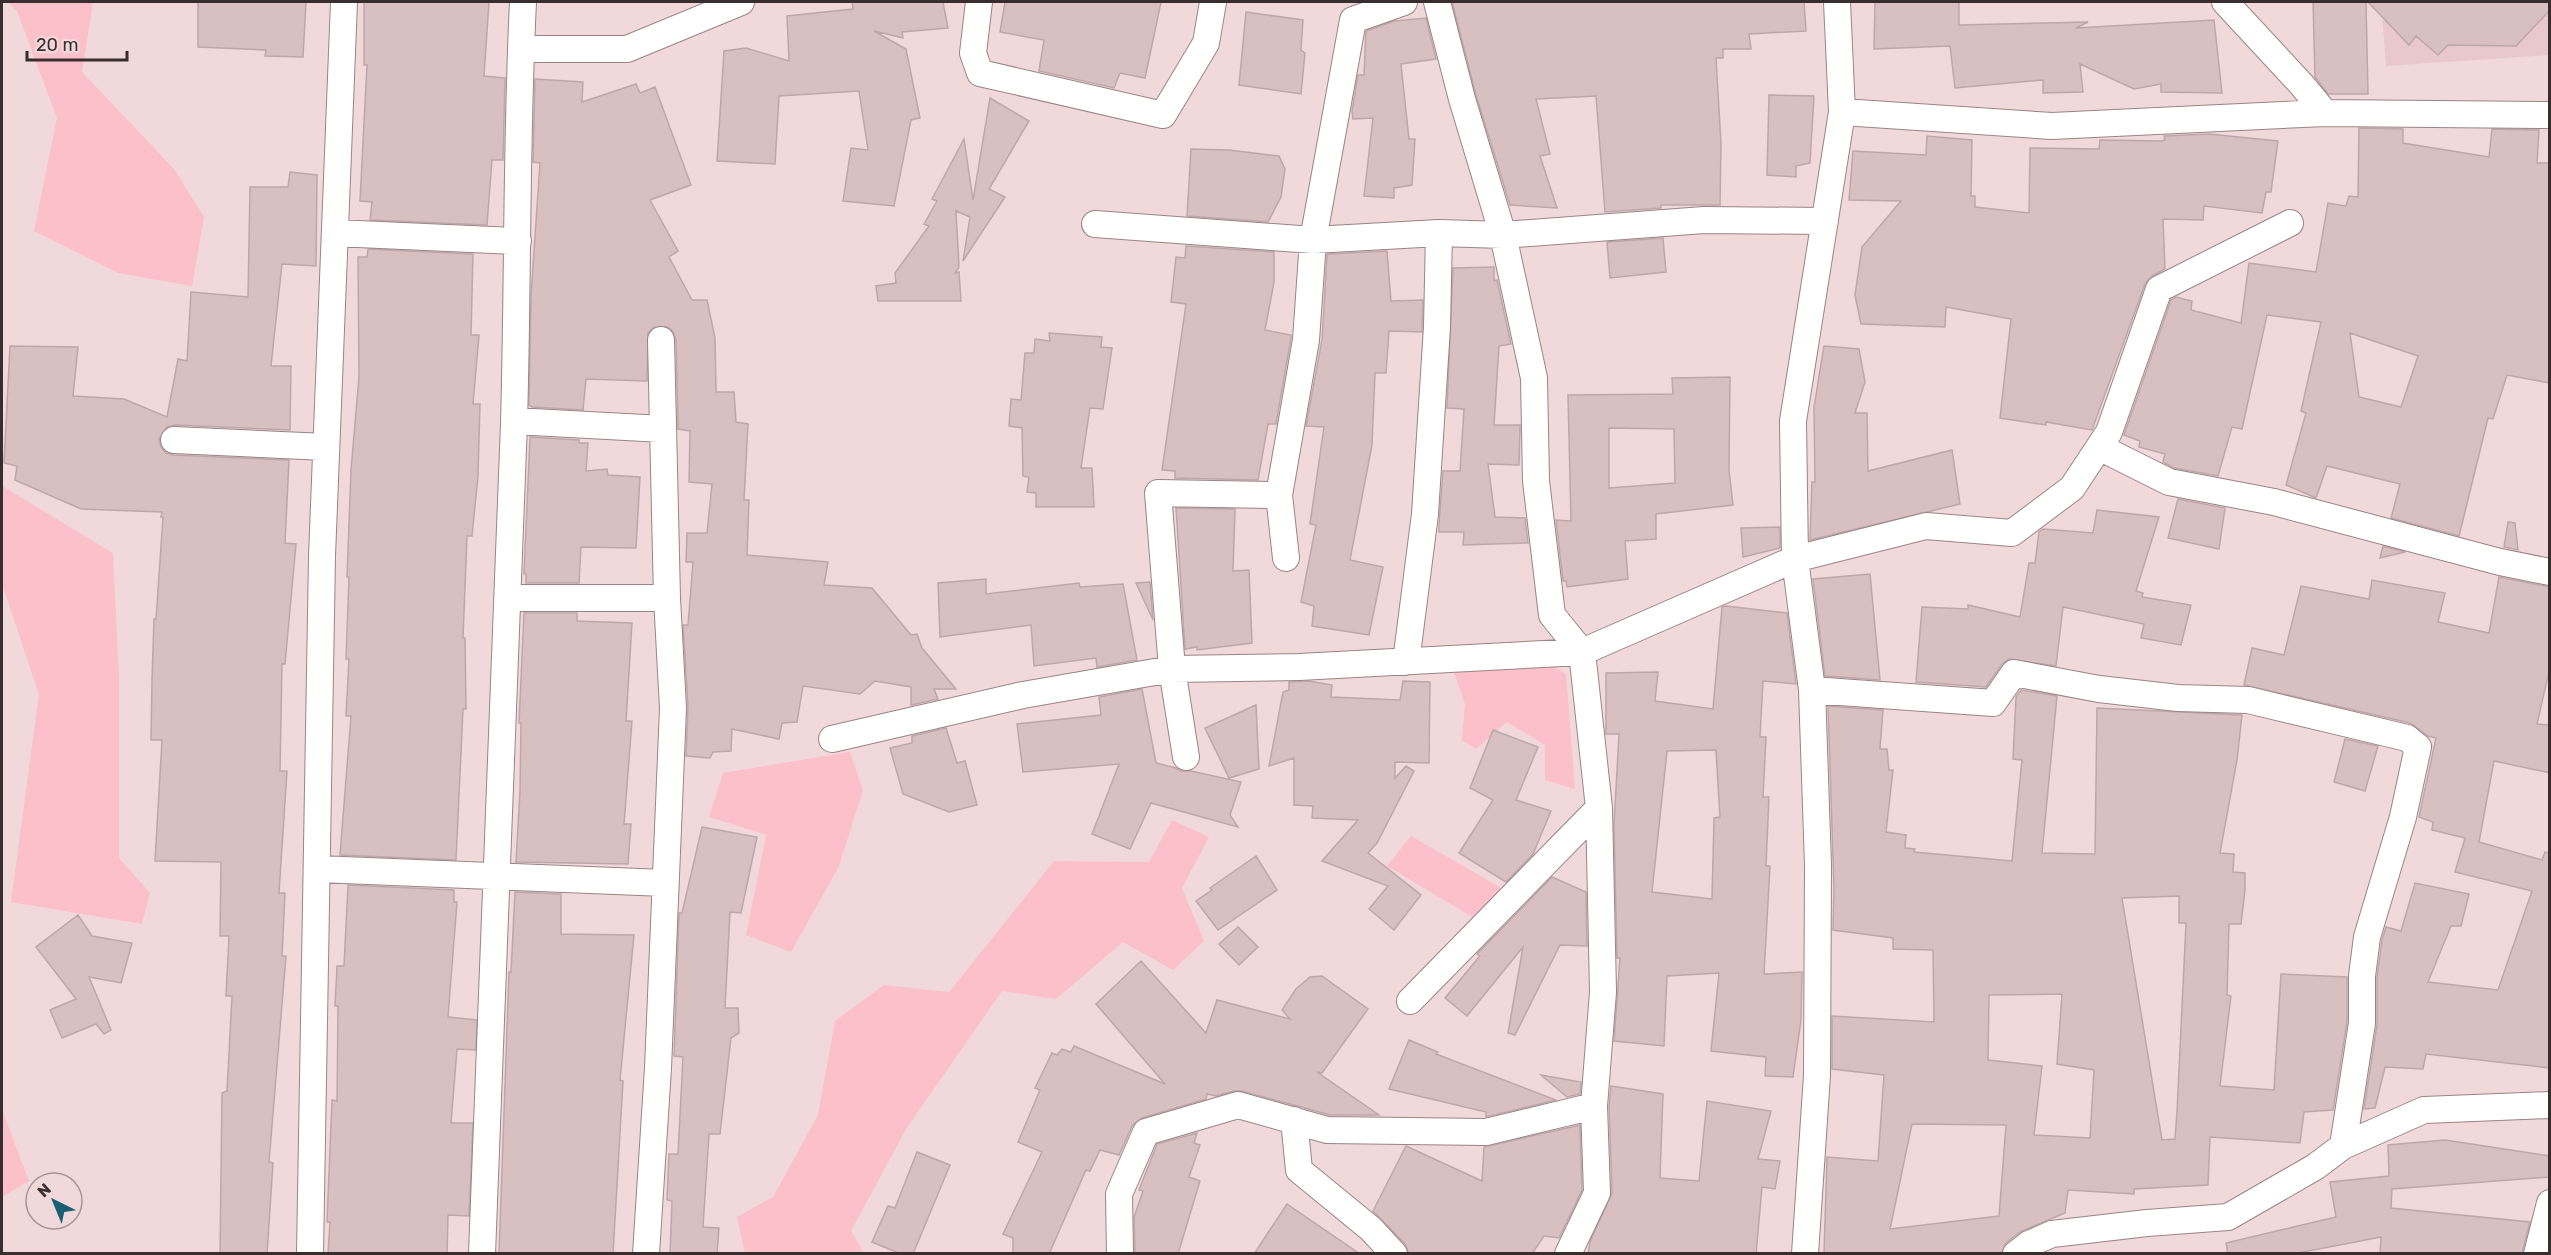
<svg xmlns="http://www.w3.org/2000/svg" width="2551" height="1255" font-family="Rubik,sans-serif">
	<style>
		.built { fill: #e8c8cc }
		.green { fill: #fbc0c9 }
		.building { fill: #d7bfc2; stroke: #bea7aa; stroke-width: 1.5; fill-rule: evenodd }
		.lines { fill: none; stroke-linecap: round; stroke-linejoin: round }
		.street-casing { stroke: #9a8486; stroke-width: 28 }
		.street { stroke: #fff; stroke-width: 26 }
	</style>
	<rect width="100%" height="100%" fill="#f1d8db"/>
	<!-- built -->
	<path class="built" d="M 2381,2 L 2549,2 L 2549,55 L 2386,66 Z"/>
	<!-- green -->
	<path class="green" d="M 8,2 L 93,2 L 82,72 L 174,169 L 204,217 L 192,286 L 118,273 L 34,231 L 57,118 L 17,11 Z
		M 2,486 L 113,553 L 119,678 L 119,858 L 150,893 L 142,924 L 11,902 L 39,694 L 2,584 Z
		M 1553,666 L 1566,674 L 1575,789 L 1545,780 L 1545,745 L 1507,722 L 1476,749 L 1462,740 L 1465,704 L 1453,670 Z
		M 850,752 L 863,790 L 839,866 L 791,952 L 746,935 L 766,835 L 709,817 L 723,773 Z
		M 1172,820 L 1209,837 L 1182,888 L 1204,941 L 1173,970 L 1123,942 L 1056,999 L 1002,991 L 906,1129 L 851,1231 L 864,1253 L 745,1253 L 737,1217 L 773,1197 L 818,1115 L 835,1021 L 884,985 L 949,992 L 1054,861 L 1149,862 Z
		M 1411,836 L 1505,890 L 1479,921 L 1387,866 Z
		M 2,1110 L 29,1181 L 2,1197 Z"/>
	<!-- building -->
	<path class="building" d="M 198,2 L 306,2 L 303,57 L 265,56 L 266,50 L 198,47 Z
		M 364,2 L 489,2 L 484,76 L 505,78 L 503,160 L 492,160 L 487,225 L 370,220 L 372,202 L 360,201 L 367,65 L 364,65 Z
		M 852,2 L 943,2 L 948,28 L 902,32 L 903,38 L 874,31 L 906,49 L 920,118 L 911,120 L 894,206 L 843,201 L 851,148 L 868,150 L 859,91 L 779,96 L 775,164 L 717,161 L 724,51 L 746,48 L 789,61 L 787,16 L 853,9 Z
		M 1005,2 L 1161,2 L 1145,78 L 1120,73 L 1114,88 L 1039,71 L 1044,40 L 1000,32 Z
		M 1452,2 L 1804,2 L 1806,31 L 1749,34 L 1751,49 L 1723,49 L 1723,58 L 1716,58 L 1721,144 L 1720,205 L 1661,205 L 1661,208 L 1605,212 L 1596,96 L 1536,99 L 1550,154 L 1540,156 L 1557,208 L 1510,205 L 1476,95 Z
		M 1875,2 L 1959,2 L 1959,25 L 2088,22 L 2076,28 L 2214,20 L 2222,93 L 2161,92 L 2161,84 L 2134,89 L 2080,64 L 2083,92 L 2043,93 L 2043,80 L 1955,88 L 1950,46 L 1874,49 Z
		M 2313,2 L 2366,2 L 2368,94 L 2328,94 L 2315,77 Z
		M 2368,2 L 2550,2 L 2550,10 L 2516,46 L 2448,45 L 2438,55 L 2416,36 L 2409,45 Z
		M 1246,12 L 1303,20 L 1301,50 L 1305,53 L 1301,94 L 1239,85 Z
		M 1426,18 L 1436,59 L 1401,64 L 1409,139 L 1415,139 L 1412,185 L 1394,188 L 1394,198 L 1364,196 L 1373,118 L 1353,119 L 1352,111 L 1358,75 L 1364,75 L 1366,31 L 1394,21 Z
		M 535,79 L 583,82 L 582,102 L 636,84 L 640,93 L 655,87 L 691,185 L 650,200 L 678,251 L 669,257 L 692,300 L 707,300 L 715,338 L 716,392 L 734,392 L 736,422 L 748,424 L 744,500 L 749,500 L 747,555 L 828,562 L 824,585 L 872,588 L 911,635 L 917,634 L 922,648 L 956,689 L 934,689 L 938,699 L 911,705 L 911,687 L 875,681 L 860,694 L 803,686 L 797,722 L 782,723 L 779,739 L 732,729 L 731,751 L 713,752 L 710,758 L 686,756 L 688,707 L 683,625 L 688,625 L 693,562 L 686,562 L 687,533 L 707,533 L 712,484 L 689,482 L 690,431 L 678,429 L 676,340 L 673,332 L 668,327 L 654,327 L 648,333 L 647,381 L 586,379 L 583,410 L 532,407 L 529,405 L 531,296 L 540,163 L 533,162 Z
		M 1769,95 L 1814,96 L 1810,163 L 1796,166 L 1796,177 L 1767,175 Z
		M 990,98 L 1029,121 L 989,189 L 1005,197 L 963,261 L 970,217 L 956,211 L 959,267 L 955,273 L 959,272 L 961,301 L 878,301 L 876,286 L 896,283 L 895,273 L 929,226 L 924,224 L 937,201 L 932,199 L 964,139 L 973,200 Z
		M 2359,128 L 2403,129 L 2403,143 L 2489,157 L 2492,129 L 2539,130 L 2537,163 L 2550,163 L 2550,383 L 2507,375 L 2493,419 L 2488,418 L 2459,536 L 2391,518 L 2400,484 L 2327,466 L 2316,498 L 2286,485 L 2306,413 L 2301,411 L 2321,322 L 2267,315 L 2242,429 L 2232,427 L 2218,476 L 2174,468 L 2163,462 L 2165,454 L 2139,447 L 2140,441 L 2124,435 L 2171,300 L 2176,297 L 2192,301 L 2191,310 L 2241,323 L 2249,263 L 2316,272 L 2328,203 L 2346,206 L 2349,196 L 2358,197 ZM 2350,333 L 2418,356 L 2401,407 L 2359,397 Z
		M 2209,134 L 2278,141 L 2271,192 L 2266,192 L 2262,213 L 2204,206 L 2203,220 L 2163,219 L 2165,269 L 2152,276 L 2145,284 L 2092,430 L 2046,422 L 2046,425 L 2000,418 L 2011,319 L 1946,307 L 1945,327 L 1861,324 L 1855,295 L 1862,247 L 1901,201 L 1849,200 L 1853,151 L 1926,155 L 1927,136 L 1972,140 L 1971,196 L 1975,196 L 1975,207 L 2029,213 L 2030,148 L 2099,149 L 2100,140 L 2161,141 L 2165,140 L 2164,136 Z
		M 1191,149 L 1229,150 L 1279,156 L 1285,169 L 1281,197 L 1268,222 L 1187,216 Z
		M 290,172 L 317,175 L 316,266 L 282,264 L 271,366 L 291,366 L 290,430 L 175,425 L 167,427 L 159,439 L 161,447 L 166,453 L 173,455 L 289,460 L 285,543 L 296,544 L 285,664 L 282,664 L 280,771 L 287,771 L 279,893 L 285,893 L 282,956 L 286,956 L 269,1162 L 273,1163 L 267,1254 L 220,1254 L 222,1093 L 227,1091 L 232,996 L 226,996 L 229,936 L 220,936 L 221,862 L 155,861 L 162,740 L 151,740 L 152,680 L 154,619 L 156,619 L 163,517 L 161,517 L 162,512 L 81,509 L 15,480 L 17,466 L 4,463 L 10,346 L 78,347 L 73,396 L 124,399 L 167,417 L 178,359 L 187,361 L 191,292 L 248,297 L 250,187 L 288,187 Z
		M 1663,238 L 1666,272 L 1610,278 L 1607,242 Z
		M 1186,246 L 1274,252 L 1274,282 L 1265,330 L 1291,335 L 1291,338 L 1276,424 L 1268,424 L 1258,480 L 1175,478 L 1175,471 L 1162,470 L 1186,304 L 1171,302 L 1176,257 L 1185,258 Z
		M 368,249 L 473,254 L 471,335 L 479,335 L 473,404 L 480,404 L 478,476 L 472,536 L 467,536 L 463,638 L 465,638 L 466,709 L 463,709 L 456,860 L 340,855 L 351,716 L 346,716 L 349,659 L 346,659 L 349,577 L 347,577 L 351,470 L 359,377 L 358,257 L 367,257 Z
		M 1387,251 L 1391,301 L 1423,300 L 1422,326 L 1422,332 L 1389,331 L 1386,373 L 1375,373 L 1372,445 L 1350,560 L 1383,567 L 1369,635 L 1312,626 L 1314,606 L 1301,602 L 1316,525 L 1310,524 L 1324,427 L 1306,426 L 1322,340 L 1327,254 Z
		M 1494,267 L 1494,281 L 1497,280 L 1511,344 L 1499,346 L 1494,425 L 1520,425 L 1520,428 L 1519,465 L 1488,464 L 1495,517 L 1525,518 L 1528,543 L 1463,545 L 1464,532 L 1439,532 L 1439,524 L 1443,471 L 1460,471 L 1464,409 L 1447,408 L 1453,268 Z
		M 1049,333 L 1102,337 L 1101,347 L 1112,348 L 1103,409 L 1090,408 L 1081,468 L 1092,468 L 1094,507 L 1036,507 L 1036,493 L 1027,492 L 1029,477 L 1023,476 L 1022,428 L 1009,426 L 1011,399 L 1021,400 L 1025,353 L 1034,353 L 1035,339 L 1050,341 Z
		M 1824,346 L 1859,349 L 1865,382 L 1855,413 L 1867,413 L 1868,471 L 1952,450 L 1960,504 L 1810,540 L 1812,482 L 1815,482 L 1814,407 Z
		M 1730,377 L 1729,470 L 1733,505 L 1656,514 L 1656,539 L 1625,541 L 1628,579 L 1567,587 L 1566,581 L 1563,581 L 1556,520 L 1571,521 L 1568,395 L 1673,394 L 1672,378 ZM 1609,428 L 1674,429 L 1675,483 L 1609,488 Z
		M 530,437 L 579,440 L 579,443 L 588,443 L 586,471 L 607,469 L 608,475 L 640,477 L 636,548 L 581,547 L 579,583 L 526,583 L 526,574 L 524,574 Z
		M 2178,499 L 2225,508 L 2219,549 L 2168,538 Z
		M 1176,508 L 1235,509 L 1233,571 L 1249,570 L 1252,643 L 1197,650 L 1197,647 L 1185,649 Z
		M 2097,510 L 2159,517 L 2136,591 L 2143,593 L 2142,597 L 2191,605 L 2181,645 L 2141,638 L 2144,624 L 2063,607 L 2056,666 L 2009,659 L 2002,664 L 1986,687 L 1916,682 L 1922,607 L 1968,609 L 1968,605 L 2020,617 L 2029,563 L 2035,563 L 2039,532 L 2043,529 L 2093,533 Z
		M 2508,522 L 2515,523 L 2518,550 L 2504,547 Z
		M 1780,527 L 1780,548 L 1743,557 L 1741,528 Z
		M 2383,546 L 2405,552 L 2380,558 Z
		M 1870,574 L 1880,680 L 1825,676 L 1813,579 Z
		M 2499,577 L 2550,587 L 2550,667 L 2537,724 L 2550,725 L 2550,773 L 2494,761 L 2479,842 L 2542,860 L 2545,852 L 2550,853 L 2550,1068 L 2426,1054 L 2423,1069 L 2385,1067 L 2375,1108 L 2364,1109 L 2377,1025 L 2377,977 L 2382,940 L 2386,927 L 2401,931 L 2415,883 L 2469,894 L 2461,926 L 2451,926 L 2428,982 L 2498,990 L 2532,891 L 2455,872 L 2465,838 L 2432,830 L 2433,822 L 2419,817 L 2436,738 L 2428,736 L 2410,723 L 2244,685 L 2252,648 L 2284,655 L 2301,586 L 2369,599 L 2372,580 L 2445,593 L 2438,622 L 2489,633 Z
		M 986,579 L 986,594 L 1079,583 L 1080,587 L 1123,584 L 1137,660 L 1097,667 L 1096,658 L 1034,666 L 1031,625 L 940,637 L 938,583 Z
		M 1150,582 L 1153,620 L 1136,583 Z
		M 1726,606 L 1787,613 L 1796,684 L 1763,681 L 1760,737 L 1766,737 L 1763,797 L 1769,797 L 1766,866 L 1770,866 L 1764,974 L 1802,972 L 1801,1020 L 1793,1077 L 1765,1076 L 1766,1057 L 1711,1051 L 1719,973 L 1667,976 L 1664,1046 L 1614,1041 L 1620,958 L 1617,958 L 1614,825 L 1619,734 L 1606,734 L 1606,673 L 1658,672 L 1655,701 L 1713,709 L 1722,607 ZM 1716,750 L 1720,817 L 1714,818 L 1712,899 L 1652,892 L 1667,751 Z
		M 524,613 L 577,613 L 577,621 L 632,623 L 626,721 L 632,721 L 624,824 L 631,824 L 628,864 L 516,862 L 520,791 L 521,723 L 519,723 Z
		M 1309,681 L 1332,685 L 1331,697 L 1400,700 L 1403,681 L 1430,682 L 1429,763 L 1395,762 L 1395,778 L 1406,766 L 1414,771 L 1377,843 L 1368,853 L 1421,895 L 1394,930 L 1369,909 L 1388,886 L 1322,861 L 1358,820 L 1312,818 L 1313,806 L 1294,805 L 1294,758 L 1269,766 L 1283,692 L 1289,690 L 1289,682 Z
		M 1142,689 L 1156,763 L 1176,768 L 1181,771 L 1191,771 L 1241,782 L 1230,815 L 1238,827 L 1151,803 L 1130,849 L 1092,834 L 1119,764 L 1023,772 L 1017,724 L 1101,715 L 1099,697 Z
		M 2021,690 L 2057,696 L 2042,853 L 2095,854 L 2097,708 L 2242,715 L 2237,760 L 2220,853 L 2234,854 L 2233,872 L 2245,873 L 2245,890 L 2241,924 L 2229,924 L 2227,995 L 2231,996 L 2220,1086 L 2274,1090 L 2281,974 L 2347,977 L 2347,1022 L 2333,1110 L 2304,1112 L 2300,1143 L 2210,1137 L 2208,1185 L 2134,1189 L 2134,1194 L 2068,1190 L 2065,1213 L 2020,1232 L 2006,1243 L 2001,1254 L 1824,1254 L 1827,1157 L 1878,1161 L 1884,1075 L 1832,1069 L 1832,1016 L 1934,1022 L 1933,950 L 1893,949 L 1893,938 L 1833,930 L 1834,888 L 1828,706 L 1883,710 L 1880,749 L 1887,749 L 1889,770 L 1893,770 L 1886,832 L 1906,835 L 1905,848 L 1915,849 L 1914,852 L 2012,861 L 2022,760 L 2013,759 L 2016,697 ZM 2179,896 L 2179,923 L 2186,923 L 2177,1112 L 2175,1139 L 2162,1140 L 2122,898 ZM 2062,994 L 2057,1064 L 2094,1070 L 2090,1138 L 2034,1135 L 2042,1066 L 1988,1060 L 1989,995 ZM 1912,1124 L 2006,1125 L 1999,1216 L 1890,1229 Z
		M 1256,705 L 1259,769 L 1229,778 L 1205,728 Z
		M 946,728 L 957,763 L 965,761 L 977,805 L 949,812 L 903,794 L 890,748 L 912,743 L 912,736 Z
		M 1493,730 L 1538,747 L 1516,800 L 1551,811 L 1533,854 L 1506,882 L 1459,853 L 1493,800 L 1470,788 Z
		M 2345,739 L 2378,746 L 2365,791 L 2334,782 Z
		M 702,827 L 757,837 L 741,913 L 730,912 L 725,1008 L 738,1008 L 739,1033 L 731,1038 L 720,1134 L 709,1134 L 703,1227 L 719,1228 L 717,1254 L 670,1254 L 672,1201 L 667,1200 L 669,1154 L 678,1154 L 683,1057 L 674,1056 L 679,913 L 682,913 Z
		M 1256,856 L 1277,890 L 1218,930 L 1196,901 L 1212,890 L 1210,888 Z
		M 1552,877 L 1586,892 L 1587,946 L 1560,945 L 1515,1035 L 1508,1033 L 1523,947 L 1467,1016 L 1445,998 L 1480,956 L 1477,954 Z
		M 348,885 L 454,890 L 454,902 L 457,902 L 448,1017 L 477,1020 L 476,1050 L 457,1049 L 451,1123 L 473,1123 L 469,1216 L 448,1215 L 447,1254 L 328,1254 L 330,1222 L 327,1222 L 332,1100 L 337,1101 L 338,1006 L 335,1006 L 337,966 L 344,966 Z
		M 515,892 L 561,894 L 561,934 L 634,935 L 620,1080 L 623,1081 L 613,1254 L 499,1254 L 509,972 L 511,972 Z
		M 78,915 L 92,936 L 132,943 L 121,983 L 89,977 L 111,1030 L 104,1034 L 96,1024 L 62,1038 L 50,1010 L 76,999 L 36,947 Z
		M 1238,927 L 1258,947 L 1239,965 L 1219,944 Z
		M 1141,961 L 1206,1033 L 1217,1000 L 1290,1019 L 1282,1010 L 1296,989 L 1310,977 L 1322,976 L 1368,1009 L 1322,1073 L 1317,1072 L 1379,1115 L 1330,1115 L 1242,1091 L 1234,1091 L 1216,1096 L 1207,1094 L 1206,1099 L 1142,1118 L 1132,1126 L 1119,1155 L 1100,1150 L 1090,1171 L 1086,1170 L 1049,1254 L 1013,1254 L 1013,1238 L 1003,1234 L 1042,1152 L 1018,1142 L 1040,1090 L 1035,1088 L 1052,1053 L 1057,1055 L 1062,1049 L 1071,1052 L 1074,1046 L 1165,1084 L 1096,1004 Z
		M 1409,1040 L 1438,1052 L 1436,1054 L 1556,1100 L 1486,1117 L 1486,1112 L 1389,1089 Z
		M 1541,1075 L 1581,1082 L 1580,1094 L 1567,1097 Z
		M 1611,1086 L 1663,1094 L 1660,1178 L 1699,1181 L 1707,1101 L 1771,1111 L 1758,1159 L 1780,1161 L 1775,1189 L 1762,1187 L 1756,1254 L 1588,1254 L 1590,1242 L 1612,1193 L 1609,1106 Z
		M 1580,1125 L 1582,1190 L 1559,1238 L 1544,1236 L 1532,1254 L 1409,1254 L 1405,1244 L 1373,1211 L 1406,1146 L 1482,1181 L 1484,1147 Z
		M 1197,1133 L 1194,1143 L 1200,1145 L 1189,1177 L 1200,1181 L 1178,1254 L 1135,1254 L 1134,1217 L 1143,1191 L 1139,1190 L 1157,1144 Z
		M 2445,1140 L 2550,1156 L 2550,1177 L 2392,1189 L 2391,1208 L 2530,1222 L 2522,1254 L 2380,1254 L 2381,1237 L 2293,1254 L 2228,1254 L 2226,1243 L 2336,1217 L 2330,1182 L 2389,1176 L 2388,1145 Z
		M 917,1152 L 950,1165 L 913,1254 L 901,1254 L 872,1242 L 888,1206 L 895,1208 Z
		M 1287,1204 L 1360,1254 L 1254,1254 Z"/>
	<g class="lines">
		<!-- street casing -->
		<g class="street-casing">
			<path id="street" d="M 979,2 L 973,53 L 980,73 L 1163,115 L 1206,43 L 1213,2
				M 1437,2 L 1462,99 L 1503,235 L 1534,378 L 1536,481 L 1552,615 L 1582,652 L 1599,808 L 1603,992 L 1594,1106 L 1597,1193 L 1568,1254
				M 2225,2 L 2302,85 L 2325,113
				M 521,49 L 627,49 L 741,2
				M 1842,112 L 2052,126 L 2325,113 L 2550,115
				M 1095,224 L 1313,240 L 1439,233 L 1503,235 L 1704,220 L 1825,221
				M 335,233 L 518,241
				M 514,421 L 663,429
				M 174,440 L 326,447
				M 2099,447 L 2169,482 L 2274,502 L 2500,562 L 2550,572
				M 1286,558 L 1279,495 L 1306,340 L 1313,240 L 1353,20 L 1404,2
				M 508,598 L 667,598
				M 1406,662 L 1425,514 L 1437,327 L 1439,233
				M 1812,690 L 1993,703 L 2014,673 L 2099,689 L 2178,698 L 2248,700 L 2407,738 L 2418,747 L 2403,817 L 2367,937 L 2362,976 L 2362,1023 L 2343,1146
				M 832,739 L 1023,695 L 1172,669 L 1299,667 L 1582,652 L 1795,559 L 1926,526 L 2012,533 L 2072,488 L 2109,432 L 2159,289 L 2290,223
				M 1186,757 L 1172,669 L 1158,493 L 1279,495
				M 318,869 L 665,883
				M 1410,1001 L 1599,808
				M 1294,1120 L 1299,1170 L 1371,1229 L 1394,1254
				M 310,1254 L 322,556 L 344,2
				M 482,1254 C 494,977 505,700 514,423 C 518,283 516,142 523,2
				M 646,1254 L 658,1068 L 673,708 L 667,598 L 661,340
				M 1120,1254 L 1119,1194 L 1146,1132 L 1238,1105 L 1327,1130 L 1486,1132 L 1594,1106
				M 1805,1254 L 1817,1075 L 1818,865 L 1812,690 L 1795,559 L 1793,421 L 1842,112 L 1837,2
				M 2016,1254 L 2029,1244 L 2052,1234 L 2147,1223 L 2228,1217 L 2315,1167 L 2343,1146 L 2424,1110 L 2550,1105
				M 2537,1254 L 2550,1203"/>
		</g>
		<!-- street -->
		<use href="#street" class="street"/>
	</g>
	<!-- border -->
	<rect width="2551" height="1255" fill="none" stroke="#382e30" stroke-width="6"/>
	<!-- north arrow -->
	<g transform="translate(54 1201) rotate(317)"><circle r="28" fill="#f1d8db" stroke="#a79497" stroke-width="1.5"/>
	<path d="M0-4.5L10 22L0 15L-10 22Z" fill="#1b6072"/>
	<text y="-9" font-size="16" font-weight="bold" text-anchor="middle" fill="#382e30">N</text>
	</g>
	<!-- scale -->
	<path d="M27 51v9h100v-9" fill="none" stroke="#382e30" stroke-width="3"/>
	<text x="36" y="51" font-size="18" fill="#382e30" stroke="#f1d8db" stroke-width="4.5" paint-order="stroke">20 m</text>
</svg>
